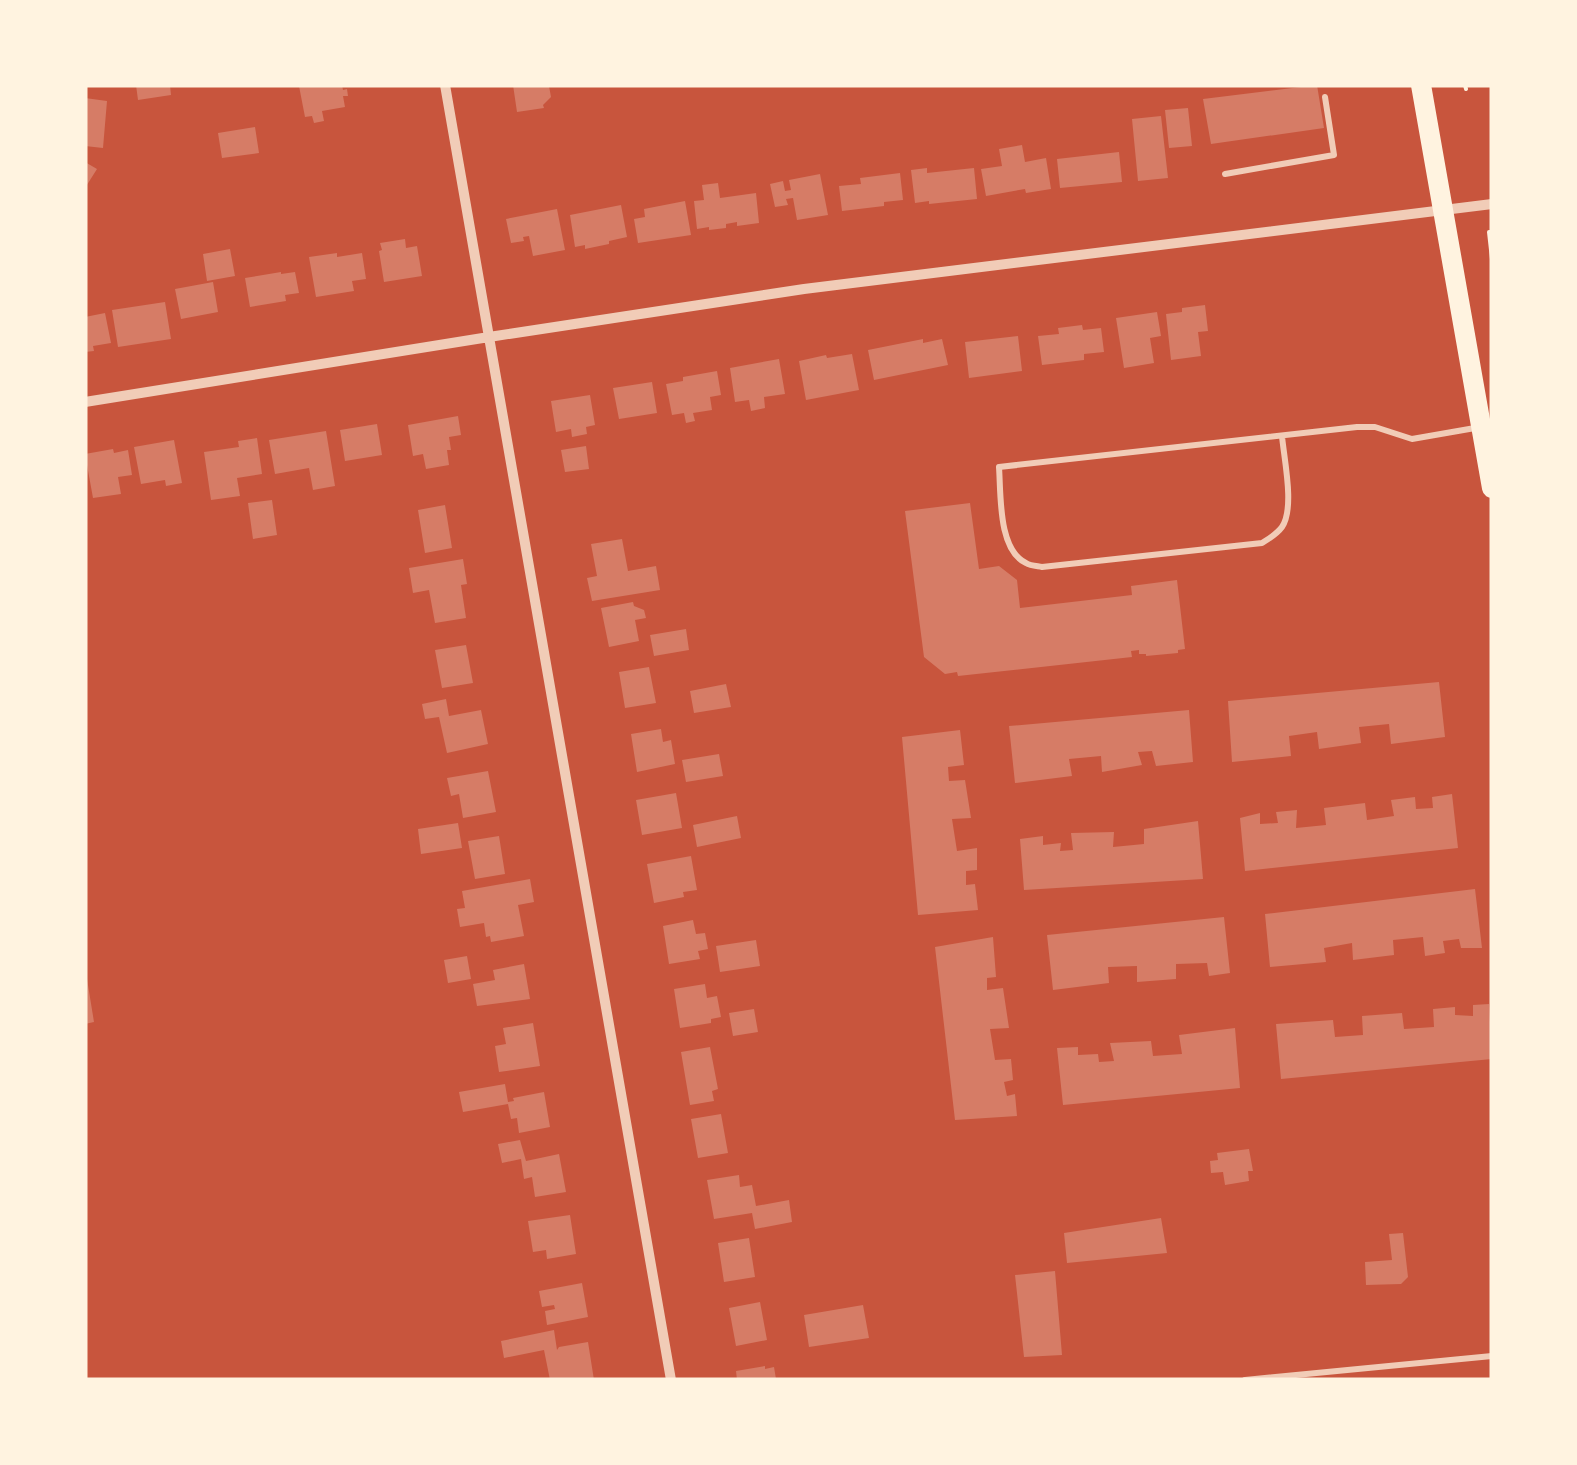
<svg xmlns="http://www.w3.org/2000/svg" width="1577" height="1465" font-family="Barlow,sans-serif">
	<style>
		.building { fill: #d67c66 }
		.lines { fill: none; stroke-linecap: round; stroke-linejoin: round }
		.path { stroke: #fff3e0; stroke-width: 4 }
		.service { stroke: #f1ccb7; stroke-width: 6 }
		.minor { stroke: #f1ccb7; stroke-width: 10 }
		.secondary { stroke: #fff3e0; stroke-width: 20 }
	</style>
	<rect width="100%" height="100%" fill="#c8553d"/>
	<!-- building -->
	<path class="building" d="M 136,85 L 170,85 L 171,95 L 138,100 Z
		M 307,85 L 342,85 L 343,90 L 347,89 L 348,96 L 343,96 L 345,107 L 322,111 L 324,121 L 314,123 L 312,116 L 305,117 L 299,86 Z
		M 513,85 L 549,86 L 551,97 L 543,105 L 544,108 L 517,112 Z
		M 1317,85 L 1324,128 L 1211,144 L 1203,99 Z
		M 85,98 L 107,101 L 103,148 L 85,146 Z
		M 1188,108 L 1192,146 L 1169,148 L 1165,110 Z
		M 1161,116 L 1168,178 L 1138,181 L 1132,119 Z
		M 255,127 L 259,153 L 222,158 L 218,133 Z
		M 1022,145 L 1025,162 L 1046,158 L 1051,189 L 1026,193 L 1025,189 L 986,196 L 981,169 L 1002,166 L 999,149 Z
		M 1119,152 L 1122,182 L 1060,188 L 1057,159 Z
		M 85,162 L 97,169 L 85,188 Z
		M 927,168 L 927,173 L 974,168 L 977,199 L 929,204 L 929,201 L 915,203 L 911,170 Z
		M 900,173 L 903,200 L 884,202 L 884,206 L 842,211 L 839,186 L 861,184 L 860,178 Z
		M 820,174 L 828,215 L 797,220 L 793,198 L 786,199 L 788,205 L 775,207 L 770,184 L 783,181 L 785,191 L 791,190 L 789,180 Z
		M 718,183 L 720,198 L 756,193 L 759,223 L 737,226 L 737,222 L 726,224 L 726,228 L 709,230 L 709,227 L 697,229 L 694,201 L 704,200 L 702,185 Z
		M 685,201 L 691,235 L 638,243 L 634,219 L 645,217 L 644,209 Z
		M 621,205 L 627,237 L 609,241 L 609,244 L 585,249 L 585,245 L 575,247 L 570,215 Z
		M 557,209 L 565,250 L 533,256 L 529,236 L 523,237 L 524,241 L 511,243 L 506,219 Z
		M 405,239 L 406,248 L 417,246 L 422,276 L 384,282 L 379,251 L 382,250 L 380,243 Z
		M 230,249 L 235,276 L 207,281 L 203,254 Z
		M 337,253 L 337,257 L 362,253 L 366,279 L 352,281 L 354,291 L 316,297 L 309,257 Z
		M 281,272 L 281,274 L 295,272 L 299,293 L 285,295 L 286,301 L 250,307 L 245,278 Z
		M 213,282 L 218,312 L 181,319 L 175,289 Z
		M 165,302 L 171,339 L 118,347 L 112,310 Z
		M 1205,305 L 1208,331 L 1198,332 L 1201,356 L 1171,360 L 1166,314 L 1182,312 L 1182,308 Z
		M 1157,312 L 1161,336 L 1150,338 L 1154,363 L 1124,368 L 1116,318 Z
		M 105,313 L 111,343 L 93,346 L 94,351 L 85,352 L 85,317 Z
		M 1082,325 L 1083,330 L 1101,328 L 1104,352 L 1084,354 L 1084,360 L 1042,365 L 1038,336 L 1059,334 L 1058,328 Z
		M 1018,336 L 1022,371 L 969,378 L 965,342 Z
		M 923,339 L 923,343 L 942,339 L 948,365 L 874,380 L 868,350 Z
		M 852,354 L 859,390 L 806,400 L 799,361 L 826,355 L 827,358 Z
		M 779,359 L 785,394 L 764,397 L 765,408 L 751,411 L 749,400 L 735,402 L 730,368 Z
		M 717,371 L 721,395 L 710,397 L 712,410 L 693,413 L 695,421 L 686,423 L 684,413 L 672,415 L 666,384 L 683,381 L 683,377 Z
		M 652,382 L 657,413 L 619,419 L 613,388 Z
		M 590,395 L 595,425 L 586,427 L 587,434 L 572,437 L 571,429 L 556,432 L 551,401 Z
		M 458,416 L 461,435 L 449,437 L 451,450 L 447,450 L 449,465 L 426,469 L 423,454 L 413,456 L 408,425 Z
		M 377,424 L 382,455 L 345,461 L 340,430 Z
		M 326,431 L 335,486 L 313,490 L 309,468 L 275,474 L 269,440 Z
		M 257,438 L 262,474 L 237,478 L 240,496 L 211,500 L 204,452 L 239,447 L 238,441 Z
		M 174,440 L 182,483 L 166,486 L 165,480 L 141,484 L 134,447 Z
		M 586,446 L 589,469 L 565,472 L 561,450 Z
		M 113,449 L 114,453 L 128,450 L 132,475 L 118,477 L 121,494 L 93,498 L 85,454 Z
		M 272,500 L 277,535 L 253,539 L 248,503 Z
		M 970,503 L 979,569 L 999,566 L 1017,580 L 1020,608 L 1132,595 L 1131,586 L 1177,580 L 1185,649 L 1178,650 L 1178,653 L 1146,656 L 1146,654 L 1139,654 L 1139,650 L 1131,651 L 1132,657 L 958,676 L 957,672 L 945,674 L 924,657 L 905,511 Z
		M 445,505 L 452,548 L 425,553 L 418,510 Z
		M 622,539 L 628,571 L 656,566 L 660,590 L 592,601 L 587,578 L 597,576 L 591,544 Z
		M 463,559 L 467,584 L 461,585 L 466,618 L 435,623 L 429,590 L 413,593 L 409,568 Z
		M 633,602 L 634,606 L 644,610 L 646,618 L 635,620 L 639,641 L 609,647 L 601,608 Z
		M 686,629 L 689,650 L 654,656 L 650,635 Z
		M 466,645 L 473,683 L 442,688 L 435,650 Z
		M 649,667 L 656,703 L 625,708 L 619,672 Z
		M 1439,682 L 1445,737 L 1391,744 L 1389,724 L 1359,727 L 1361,743 L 1319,749 L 1317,732 L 1289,736 L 1291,756 L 1232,762 L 1228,701 Z
		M 726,684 L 731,707 L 694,713 L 690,691 Z
		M 446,699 L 449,716 L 481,710 L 488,744 L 447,753 L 439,717 L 425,719 L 422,704 Z
		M 1189,710 L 1193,762 L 1156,766 L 1152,751 L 1138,752 L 1142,765 L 1102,772 L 1101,756 L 1069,759 L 1072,776 L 1015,783 L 1009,726 Z
		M 661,729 L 663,742 L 671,740 L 675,764 L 637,772 L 631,734 Z
		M 960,730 L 964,765 L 948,767 L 949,781 L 965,780 L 971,818 L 952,819 L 957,851 L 977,848 L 977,870 L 966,871 L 966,885 L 975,884 L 978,910 L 918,915 L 902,737 Z
		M 719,754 L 723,776 L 686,782 L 682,760 Z
		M 488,771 L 496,812 L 463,818 L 459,794 L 451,796 L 447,778 Z
		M 676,793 L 682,828 L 642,835 L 636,800 Z
		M 1452,794 L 1458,848 L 1245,871 L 1240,818 L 1260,813 L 1260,824 L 1278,823 L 1276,812 L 1297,810 L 1296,828 L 1326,825 L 1324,808 L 1365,803 L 1367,820 L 1394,816 L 1391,800 L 1415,797 L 1416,809 L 1433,808 L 1432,797 Z
		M 737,816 L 741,838 L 697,847 L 693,825 Z
		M 1198,821 L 1203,879 L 1024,890 L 1020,839 L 1043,836 L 1043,845 L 1061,843 L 1060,851 L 1073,850 L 1071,833 L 1114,832 L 1113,847 L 1144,844 L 1144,829 Z
		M 458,823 L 462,848 L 421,854 L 418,829 Z
		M 499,836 L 505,874 L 475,879 L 468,841 Z
		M 691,856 L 697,890 L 683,892 L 684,897 L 654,903 L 647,864 Z
		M 530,879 L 534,902 L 518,905 L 524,936 L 491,942 L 490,936 L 486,937 L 484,923 L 460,927 L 457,909 L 465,908 L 462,891 Z
		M 1475,889 L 1482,948 L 1461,948 L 1459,939 L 1443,941 L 1445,953 L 1425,956 L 1423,937 L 1393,940 L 1394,955 L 1353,960 L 1352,943 L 1324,948 L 1326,962 L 1270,967 L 1265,914 Z
		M 1224,917 L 1230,973 L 1209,976 L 1207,963 L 1176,964 L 1176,979 L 1137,982 L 1137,966 L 1108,967 L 1109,983 L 1053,990 L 1047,935 Z
		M 693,920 L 696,934 L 705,933 L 708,949 L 698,951 L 700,959 L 669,964 L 663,926 Z
		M 993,937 L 996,977 L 987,978 L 987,990 L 1003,988 L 1009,1028 L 990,1029 L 995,1060 L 1011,1059 L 1013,1080 L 1004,1082 L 1007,1096 L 1015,1094 L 1017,1116 L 955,1120 L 935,947 Z
		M 756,940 L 760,966 L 720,972 L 716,946 Z
		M 467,956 L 471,979 L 448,983 L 444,960 Z
		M 524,964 L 530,999 L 477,1006 L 473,984 L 495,980 L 493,970 Z
		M 85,979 L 87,979 L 94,1022 L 85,1024 Z
		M 705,984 L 707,998 L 717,996 L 721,1017 L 711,1019 L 711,1023 L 680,1028 L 674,989 Z
		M 1489,1004 L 1492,1059 L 1281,1079 L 1276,1024 L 1333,1020 L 1335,1037 L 1363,1035 L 1362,1016 L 1402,1013 L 1404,1029 L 1434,1027 L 1433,1009 L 1455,1007 L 1455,1015 L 1473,1016 L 1473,1005 Z
		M 754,1009 L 758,1032 L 733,1036 L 729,1013 Z
		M 533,1023 L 540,1066 L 499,1072 L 495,1046 L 506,1044 L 503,1028 Z
		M 1235,1028 L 1240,1088 L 1063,1105 L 1057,1048 L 1078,1047 L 1078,1055 L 1098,1054 L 1099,1062 L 1114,1061 L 1110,1043 L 1151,1041 L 1153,1056 L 1182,1054 L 1179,1035 Z
		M 710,1047 L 718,1089 L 712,1091 L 714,1101 L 690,1105 L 681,1052 Z
		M 505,1084 L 508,1102 L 514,1101 L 513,1098 L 544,1092 L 550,1127 L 519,1133 L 517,1118 L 511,1119 L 508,1104 L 463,1112 L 459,1092 Z
		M 721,1114 L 728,1153 L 698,1158 L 691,1119 Z
		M 520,1140 L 526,1161 L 559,1154 L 566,1192 L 535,1197 L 532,1177 L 524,1179 L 521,1159 L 502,1163 L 498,1144 Z
		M 1249,1149 L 1253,1171 L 1248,1171 L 1249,1181 L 1225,1185 L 1223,1172 L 1211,1173 L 1210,1161 L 1218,1160 L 1217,1153 Z
		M 739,1175 L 740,1187 L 752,1185 L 756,1206 L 789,1200 L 792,1222 L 755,1229 L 752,1213 L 714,1219 L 707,1180 Z
		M 570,1215 L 576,1254 L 547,1259 L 546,1250 L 533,1252 L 528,1221 Z
		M 1161,1218 L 1167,1253 L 1067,1263 L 1064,1233 Z
		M 1403,1233 L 1408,1277 L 1401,1284 L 1366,1285 L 1365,1262 L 1392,1260 L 1389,1234 Z
		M 749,1238 L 755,1277 L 724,1282 L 718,1243 Z
		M 1055,1271 L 1062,1355 L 1024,1357 L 1015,1275 Z
		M 582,1283 L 588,1317 L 547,1325 L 545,1311 L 555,1309 L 554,1305 L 542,1307 L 539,1291 Z
		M 760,1302 L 767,1340 L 736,1346 L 729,1308 Z
		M 863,1305 L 869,1338 L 809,1347 L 804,1315 Z
		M 554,1330 L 557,1350 L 559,1347 L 588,1342 L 594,1380 L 550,1380 L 544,1350 L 504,1358 L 501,1341 Z
		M 765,1366 L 765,1369 L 774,1367 L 776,1379 L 737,1380 L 736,1371 Z"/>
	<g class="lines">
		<!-- path -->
		<path class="path" d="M 1465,85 L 1466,89
			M 1492,232 L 1489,232 L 1492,259"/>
		<!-- service -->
		<path class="service" d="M 1225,174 L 1334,155 L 1325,97
			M 1282,436 C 1284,459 1295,508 1282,527 C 1277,534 1270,538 1262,543 L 1042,567 C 1037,566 1031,566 1026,563 C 998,550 1001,495 999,467 L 1357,427 L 1375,427 L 1412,439 L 1475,428
			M 1245,1380 L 1492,1356"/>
		<!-- minor -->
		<path class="minor" d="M 445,85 L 671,1380
			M 85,402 L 489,337 L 804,289 L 1492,204"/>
		<!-- secondary -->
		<path class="secondary" d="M 1421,85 L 1492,488"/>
	</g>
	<!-- border -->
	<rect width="1577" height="1465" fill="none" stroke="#fff3e0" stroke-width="175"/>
</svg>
